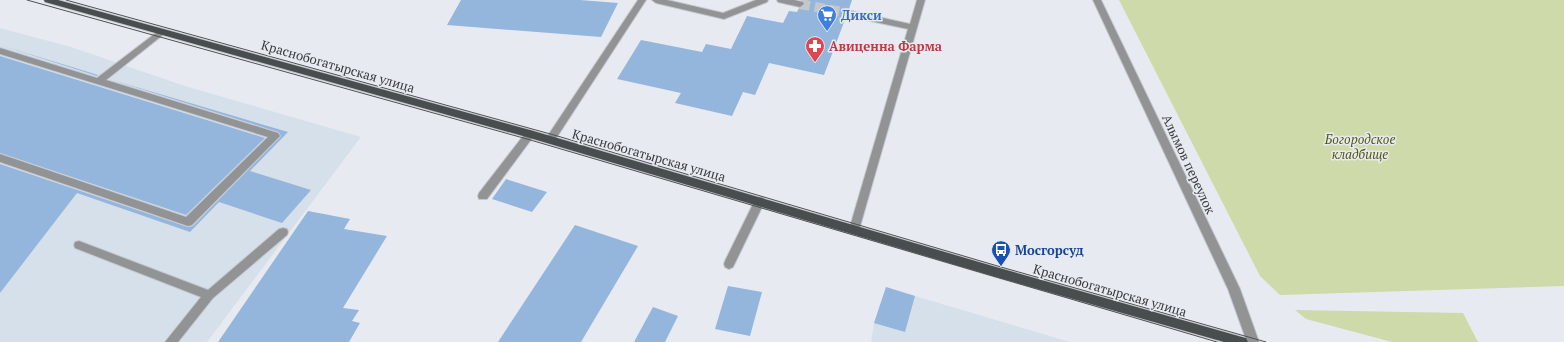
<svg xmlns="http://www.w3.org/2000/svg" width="1564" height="342" font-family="'PT Serif',serif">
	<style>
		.built { fill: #d6e0eb }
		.green { fill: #cedaa9 }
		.building { fill: #94b5dc }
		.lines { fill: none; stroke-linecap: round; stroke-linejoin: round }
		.minor-tunnel { stroke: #c4c8cd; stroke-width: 10; stroke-dasharray: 10 5; stroke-linecap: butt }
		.minor-casing { stroke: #c4c8cd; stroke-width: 2 }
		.major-casing { stroke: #c4c8cd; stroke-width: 2 }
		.minor { fill: #919395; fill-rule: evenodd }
		.major { fill: #484d50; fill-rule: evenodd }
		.tram { stroke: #4f5153; stroke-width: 1 }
		.labels { text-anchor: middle; stroke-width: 3; stroke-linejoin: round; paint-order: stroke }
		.shop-label { font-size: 13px; font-weight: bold; fill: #366cbe; stroke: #e7ebf1; text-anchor: start }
		.health-label { font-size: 13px; font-weight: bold; fill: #be3a42; stroke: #e7ebf1; text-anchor: start }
		.street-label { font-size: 13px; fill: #393b3d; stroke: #e7ebf1 }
		.park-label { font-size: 13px; font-style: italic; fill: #4d5a0d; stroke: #e7ebf1 }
		.transit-label { font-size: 13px; font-weight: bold; fill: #164399; stroke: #e7ebf1; text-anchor: start }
	</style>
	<rect width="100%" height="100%" fill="#e7ebf1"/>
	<!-- built -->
	<path class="built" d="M 0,28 L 71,47 L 185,86 L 361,137 L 207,342 L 0,342 Z
		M 886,287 L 915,296 L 1070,342 L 871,342 L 874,323 Z"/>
	<!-- green -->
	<path class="green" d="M 1119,0 L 1564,0 L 1564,286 L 1280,295 L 1260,276 Z
		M 1295,310 L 1463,313 L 1478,342 L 1392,342 L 1306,319 Z"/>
	<!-- building -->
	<path class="building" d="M 461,0 L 580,0 L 618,3 L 601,37 L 447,25 Z
		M 802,0 L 852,0 L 849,9 L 842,13 L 846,17 L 824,75 L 769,63 L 755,95 L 743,92 L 732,116 L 675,103 L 681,93 L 617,79 L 641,40 L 702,52 L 706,44 L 731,49 L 747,16 L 783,23 L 789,11 L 797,12 L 799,8 L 805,5 Z
		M 0,45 L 98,75 L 97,76 Z
		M 0,56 L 265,138 L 186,215 L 0,153 Z
		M 109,79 L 288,132 L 250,171 L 311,190 L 282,223 L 219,202 L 190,232 L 77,193 L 0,293 L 0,164 L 188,227 L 193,226 L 281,136 L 278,132 Z
		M 506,179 L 547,192 L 532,212 L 492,199 Z
		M 308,211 L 350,219 L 344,229 L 387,236 L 343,308 L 359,310 L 352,321 L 360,323 L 349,342 L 218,342 Z
		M 575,225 L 638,246 L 581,342 L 498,342 Z
		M 728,286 L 762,292 L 750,336 L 715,329 Z
		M 886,287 L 915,296 L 905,332 L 874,323 Z
		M 653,307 L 678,316 L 665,342 L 634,342 Z"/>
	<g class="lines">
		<!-- minor-tunnel -->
		<path class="minor-tunnel" d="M 800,4 L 847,13"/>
		<!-- minor casing -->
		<g class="minor-casing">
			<path id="minor" d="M 638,0 L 646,0 L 553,143 L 547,143 L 545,140 L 547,137 Z
				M 652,0 L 667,0 L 723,13 L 756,0 L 768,0 L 767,2 L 724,19 L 656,3 Z
				M 777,0 L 794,0 L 803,2 L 804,4 L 800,7 L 778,2 Z
				M 917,0 L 925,0 L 859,230 L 858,233 L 854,234 L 850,233 L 849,230 L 908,29 L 847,16 L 843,13 L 847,10 L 910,24 Z
				M 1093,0 L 1101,0 L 1240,289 L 1259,342 L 1247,342 L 1228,289 Z
				M 161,29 L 165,32 L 164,34 L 106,80 L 278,133 L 280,136 L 192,225 L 188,226 L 0,162 L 0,154 L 186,217 L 268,137 L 0,54 L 0,48 L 97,78 Z
				M 530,130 L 533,131 L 535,134 L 533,137 L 487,199 L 479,199 L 478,196 L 479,193 L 527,131 Z
				M 760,197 L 764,198 L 765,201 L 733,267 L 729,269 L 725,267 L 724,264 L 725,261 L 756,198 Z
				M 283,228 L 287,229 L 288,232 L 287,235 L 213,298 L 178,342 L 165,342 L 201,297 L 75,248 L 74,245 L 75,242 L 79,241 L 208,290 L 279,229 Z"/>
		</g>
		<!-- major casing -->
		<g class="major-casing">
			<path id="major" d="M 44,0 L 58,0 L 530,130 L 996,267 L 1242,337 L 1246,338 L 1248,342 L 1224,342 L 996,277 L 530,138 L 45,2 Z"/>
		</g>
		<!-- minor -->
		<use href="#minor" class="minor"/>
		<!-- major -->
		<use href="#major" class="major"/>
		<!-- tram -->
		<path class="tram" d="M 27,0 L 527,139 L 1217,342
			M 66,0 L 554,135 L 1001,267 L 1266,342"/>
	</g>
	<!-- icons -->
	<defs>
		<g id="supermarket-pin" transform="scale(1)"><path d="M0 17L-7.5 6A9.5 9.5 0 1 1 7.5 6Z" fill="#3f7fe0" stroke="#e7ebf1"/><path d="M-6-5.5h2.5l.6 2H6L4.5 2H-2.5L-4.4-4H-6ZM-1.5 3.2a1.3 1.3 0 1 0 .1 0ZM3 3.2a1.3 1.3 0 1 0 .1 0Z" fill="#fff"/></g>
		<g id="pharmacy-pin" transform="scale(1)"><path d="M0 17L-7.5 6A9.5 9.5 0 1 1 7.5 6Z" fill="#e0444e" stroke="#e7ebf1"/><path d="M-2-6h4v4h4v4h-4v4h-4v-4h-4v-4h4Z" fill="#fff"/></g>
		<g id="bus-pin" transform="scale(1)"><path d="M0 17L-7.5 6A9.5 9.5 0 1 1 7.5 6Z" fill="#1a4fb4" stroke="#e7ebf1"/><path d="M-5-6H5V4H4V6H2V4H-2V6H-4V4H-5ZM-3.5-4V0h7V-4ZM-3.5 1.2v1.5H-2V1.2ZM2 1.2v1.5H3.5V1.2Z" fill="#fff"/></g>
	</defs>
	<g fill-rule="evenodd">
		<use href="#supermarket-pin" x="827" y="15"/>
		<use href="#pharmacy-pin" x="815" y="46"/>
		<use href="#bus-pin" x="1001" y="250"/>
	</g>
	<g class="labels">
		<!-- shop labels -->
		<g class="shop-label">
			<text x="841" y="20">Дикси</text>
		</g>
		<!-- health labels -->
		<g class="health-label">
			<text x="829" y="51">Авиценна Фарма</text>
		</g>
		<!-- street labels -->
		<g class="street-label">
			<text transform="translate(338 66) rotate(16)" y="5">Краснобогатырская улица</text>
			<text transform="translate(649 155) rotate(16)" y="5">Краснобогатырская улица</text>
			<text transform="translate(1189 164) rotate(65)" y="5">Алымов переулок</text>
			<text transform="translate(1110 290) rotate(16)" y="5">Краснобогатырская улица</text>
		</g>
		<!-- park labels -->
		<g class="park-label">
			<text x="1360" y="144">Богородское<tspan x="1360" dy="15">кладбище</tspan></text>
		</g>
		<!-- transit labels -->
		<g class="transit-label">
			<text x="1015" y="255">Мосгорсуд</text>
		</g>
	</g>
</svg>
